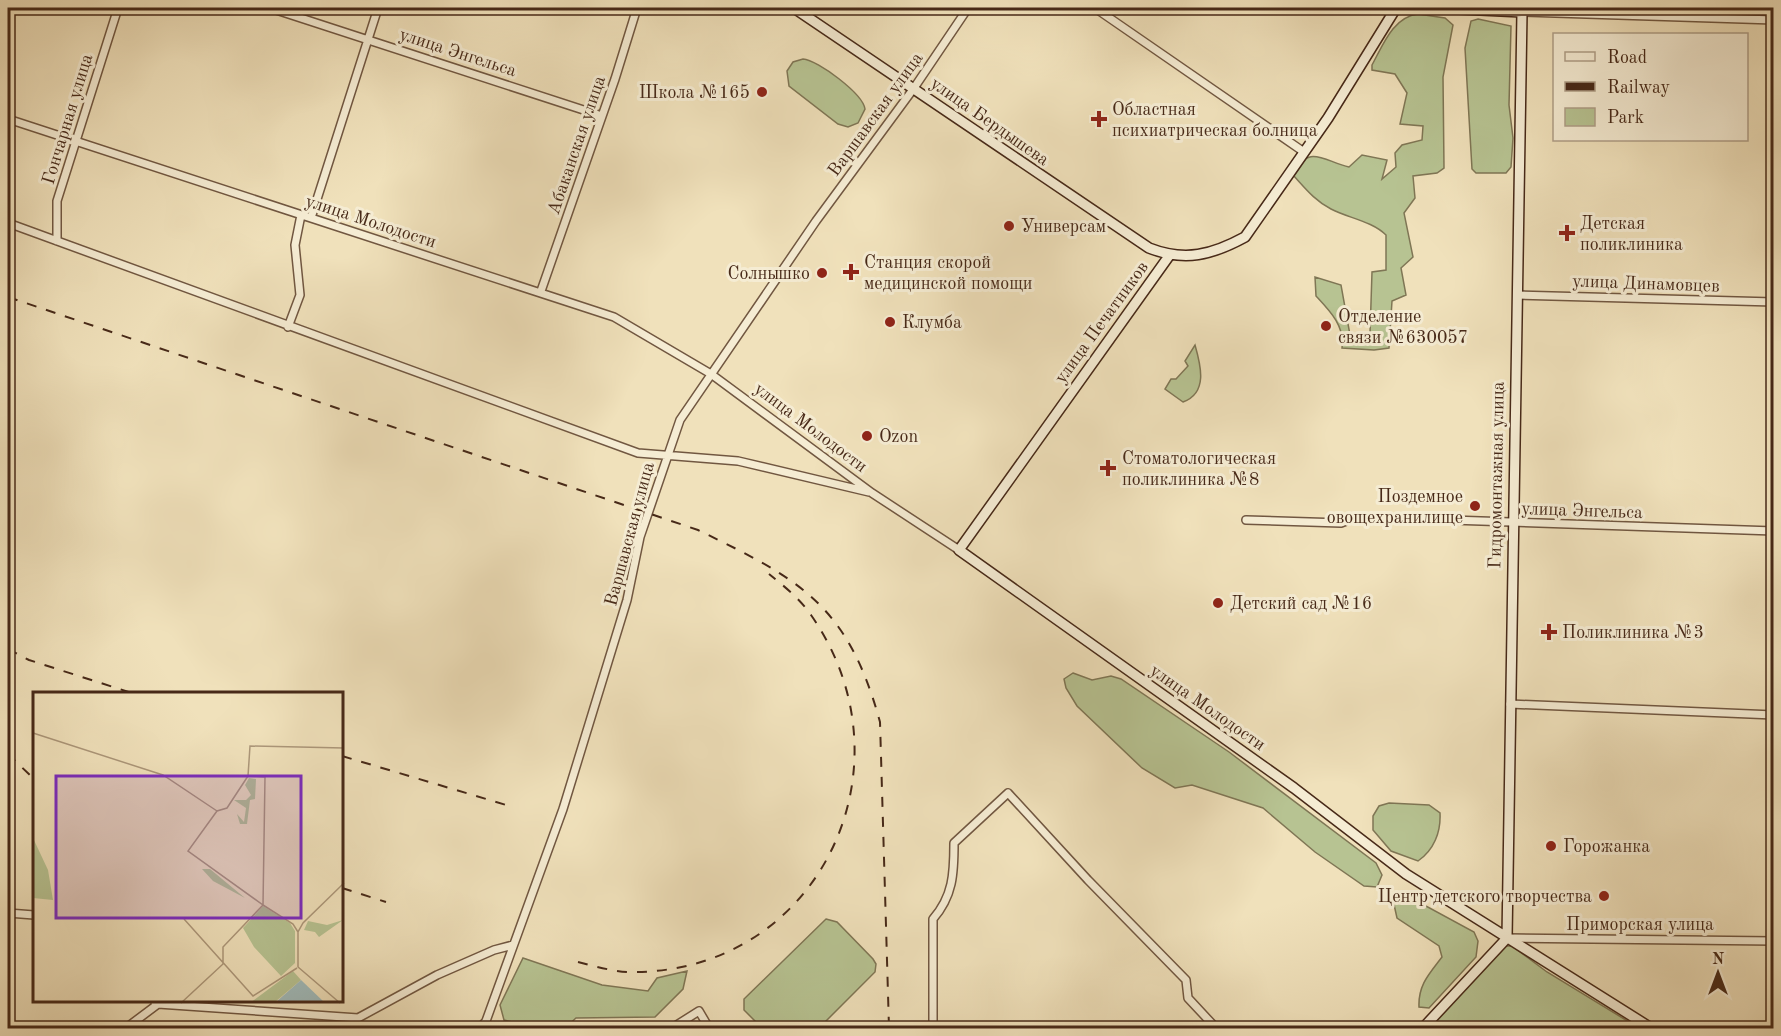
<svg xmlns="http://www.w3.org/2000/svg" width="1781" height="1036" font-family="'Old Standard TT',serif">
	<style>
		.green { fill: #b7c392; stroke: #7f7655; stroke-width: 1.5 }
		.lines { fill: none; stroke-linecap: round; stroke-linejoin: round }
		.street-casing { stroke: #715741; stroke-width: 10 }
		.secondary-casing { stroke: #472918; stroke-width: 12 }
		.street { stroke: #f5ecd3; stroke-width: 7 }
		.secondary { stroke: #f5ecd3; stroke-width: 9 }
		.rail { stroke: #472918; stroke-width: 2; stroke-dasharray: 10 10; stroke-linecap: butt }
		.poi-dot { fill: #8f2418; stroke: #f5ecd3; stroke-width: 2 }
		.labels { text-anchor: middle; stroke-width: 6; stroke-linejoin: round; paint-order: stroke }
		.street-label { font-size: 18px; fill: #472918; stroke: #f5ecd3 }
		.poi-label { font-size: 18px; fill: #472918; stroke: #f5ecd3; text-anchor: start }
		.inset-road { fill: none; stroke: #ac977a; stroke-width: 1.5 }
		.view { fill: #7b2cbf; fill-opacity: 0.15; stroke: #7b2cbf; stroke-width: 3 }
		.inset-edge { fill: none; stroke: #472918; stroke-width: 3 }
	</style>
	<rect width="100%" height="100%" fill="#f0e1bb"/>
	<filter id="stains"><feTurbulence type="fractalNoise" baseFrequency=".00333" numOctaves="4"/><feColorMatrix values="0 0 0 0 .2 0 0 0 0 .09 0 0 0 0 .02 0 0 0 .5 -.17"/></filter>
	<radialGradient id="worn" r=".72"><stop offset=".6" stop-color="#630" stop-opacity="0"/><stop offset="1" stop-color="#630" stop-opacity=".3"/></radialGradient>
	<!-- green -->
	<path class="green" d="M 1418,14 L 1445,18 L 1453,25 L 1443,77 L 1444,168 L 1437,173 L 1413,176 L 1415,198 L 1404,213 L 1413,257 L 1401,268 L 1406,295 L 1392,301 L 1389,348 L 1374,350 L 1342,348 C 1345,326 1330,311 1316,296 L 1315,277 L 1341,285 L 1350,335 L 1370,334 L 1372,272 L 1386,270 L 1386,235 C 1372,221 1348,218 1331,209 C 1315,201 1305,188 1293,175 C 1308,142 1325,162 1349,167 L 1362,155 L 1387,160 L 1382,179 L 1396,167 L 1395,153 L 1402,145 L 1422,140 L 1423,126 L 1400,124 L 1407,93 L 1395,74 L 1372,70 L 1372,65 C 1383,45 1393,17 1418,14 Z
		M 1478,19 L 1511,26 L 1509,105 L 1513,138 L 1511,167 L 1506,173 L 1476,173 L 1472,169 L 1465,48 L 1471,21 Z
		M 803,59 C 818,60 863,94 865,109 L 858,123 L 848,127 L 838,124 L 789,86 L 787,71 L 793,62 Z
		M 1195,345 C 1201,366 1208,393 1183,402 L 1165,389 L 1171,379 L 1176,379 L 1188,366 L 1185,361 Z
		M 1073,673 L 1092,680 L 1111,676 L 1121,679 L 1229,752 L 1376,863 L 1382,875 L 1377,887 L 1364,886 L 1315,852 L 1263,808 L 1192,785 L 1175,788 L 1142,768 L 1077,706 L 1066,688 L 1064,679 Z
		M 1389,803 L 1429,805 L 1440,813 C 1441,832 1434,850 1418,861 L 1391,851 L 1373,830 L 1373,816 L 1379,806 Z
		M 1396,893 L 1402,893 L 1474,932 L 1478,941 L 1476,957 L 1429,1008 L 1419,1007 C 1418,985 1429,974 1442,957 L 1439,946 L 1397,918 L 1393,900 Z
		M 826,919 L 837,922 L 873,959 L 876,964 L 875,972 L 819,1028 L 762,1028 L 744,1010 L 744,999 Z
		M 1504,946 L 1512,946 L 1547,972 L 1639,1028 L 1426,1028 Z
		M 523,958 L 602,985 L 648,991 L 657,978 L 687,971 L 683,989 L 655,1017 L 576,1018 L 565,1028 L 538,1028 L 504,1020 L 500,1005 Z"/>
	<g class="lines">
		<!-- street casing -->
		<g class="street-casing">
			<path id="street" d="M 270,8 L 602,116
				M 1095,8 L 1304,152
				M 1522,12 L 1774,20
				M 8,119 L 614,317 L 711,374 L 872,493 L 959,550
				M 311,218 L 378,8
				M 8,223 L 638,453 L 738,461 L 869,492
				M 57,241 L 57,201 L 118,8
				M 541,291 L 615,79 L 637,8
				M 1517,295 L 1774,302
				M 288,327 L 300,295 L 295,245 L 301,215
				M 1246,520 L 1341,523 L 1354,518 L 1421,519 L 1774,531
				M 1510,704 L 1774,715
				M 8,913 L 34,915
				M 1509,938 L 1774,941
				M 155,1002 L 158,1004 L 358,1018 L 437,975 L 494,950 L 513,945
				M 126,1028 L 158,1004
				M 480,1028 L 486,1021 L 563,809 L 627,600 L 640,537 L 680,420 L 816,221 L 914,88 L 968,8
				M 672,1028 L 699,1011 L 709,1028
				M 933,1028 L 933,919 C 953,896 954,874 954,843 L 1008,793 L 1088,880 L 1186,980 L 1188,998 L 1216,1028"/>
		</g>
		<!-- secondary casing -->
		<g class="secondary-casing">
			<path id="secondary" d="M 794,8 L 1149,248 C 1185,262 1212,255 1245,237 L 1328,118 L 1396,8
				M 1438,8 L 1522,12 L 1507,938
				M 1169,256 L 959,550 L 1294,788 L 1406,874 L 1651,1028
				M 1423,1028 L 1507,938"/>
		</g>
		<!-- street -->
		<use href="#street" class="street"/>
		<!-- secondary -->
		<use href="#secondary" class="secondary"/>
		<!-- rail -->
		<path class="rail" d="M 8,297 L 698,530 C 801,580 848,605 880,722 L 889,1028
			M 8,649 L 29,660 L 135,694
			M 8,754 L 34,779
			M 342,756 L 513,807
			M 342,888 L 386,902
			M 578,962 C 594,966 611,971 627,972 C 817,976 918,768 811,615 C 800,599 784,586 769,574
			M 8,974 L 11,1028"/>
	</g>
	<!-- markers -->
	<g class="poi-dot">
		<circle cx="762" cy="92" r="6"/>
		<path d="M1096 110h6v6h6v6h-6v6h-6v-6h-6v-6h6z"/>
		<circle cx="1009" cy="226" r="6"/>
		<path d="M1564 224h6v6h6v6h-6v6h-6v-6h-6v-6h6z"/>
		<path d="M848 263h6v6h6v6h-6v6h-6v-6h-6v-6h6z"/>
		<circle cx="822" cy="273" r="6"/>
		<circle cx="890" cy="322" r="6"/>
		<circle cx="1326" cy="326" r="6"/>
		<circle cx="867" cy="436" r="6"/>
		<path d="M1105 459h6v6h6v6h-6v6h-6v-6h-6v-6h6z"/>
		<circle cx="1475" cy="506" r="6"/>
		<circle cx="1218" cy="603" r="6"/>
		<path d="M1546 623h6v6h6v6h-6v6h-6v-6h-6v-6h6z"/>
		<circle cx="1551" cy="846" r="6"/>
		<circle cx="1604" cy="896" r="6"/>
	</g>
	<g class="labels">
		<!-- street labels -->
		<g class="street-label">
			<text transform="translate(458 52) rotate(18)" y="6">улица Энгельса</text>
			<text transform="translate(875 114) rotate(-54)" y="6">Варшавская улица</text>
			<text transform="translate(67 119) rotate(-73)" y="6">Гончарная улица</text>
			<text transform="translate(990 121) rotate(35)" y="6">улица Бердышева</text>
			<text transform="translate(576 145) rotate(-71)" y="6">Абаканская улица</text>
			<text transform="translate(371 221) rotate(18)" y="6">улица Молодости</text>
			<text transform="translate(1646 283) rotate(2)" y="6">улица Динамовцев</text>
			<text transform="translate(1101 322) rotate(-54)" y="6">улица Печатников</text>
			<text transform="translate(811 427) rotate(37)" y="6">улица Молодости</text>
			<text transform="translate(1496 475) rotate(-89)" y="6">Гидромонтажная улица</text>
			<text transform="translate(1582 510) rotate(2)" y="6">улица Энгельса</text>
			<text transform="translate(629 534) rotate(-75)" y="6">Варшавская улица</text>
			<text transform="translate(1208 707) rotate(35)" y="6">улица Молодости</text>
			<text x="1640" y="930">Приморская улица</text>
		</g>
		<!-- poi labels -->
		<g class="poi-label">
			<text x="750" y="98" text-anchor="end">Школа №165</text>
			<text x="1112" y="115">Областная<tspan x="1112" dy="21">психиатрическая болница</tspan></text>
			<text x="1580" y="229">Детская<tspan x="1580" dy="21">поликлиника</tspan></text>
			<text x="1021" y="232">Универсам</text>
			<text x="864" y="268">Станция скорой<tspan x="864" dy="21">медицинской помощи</tspan></text>
			<text x="810" y="279" text-anchor="end">Солнышко</text>
			<text x="1338" y="322">Отделение<tspan x="1338" dy="21">связи №630057</tspan></text>
			<text x="902" y="328">Клумба</text>
			<text x="879" y="442">Ozon</text>
			<text x="1122" y="464">Стоматологическая<tspan x="1122" dy="21">поликлиника №8</tspan></text>
			<text x="1463" y="502" text-anchor="end">Поздемное<tspan x="1463" dy="21">овощехранилище</tspan></text>
			<text x="1230" y="609">Детский сад №16</text>
			<text x="1562" y="638">Поликлиника №3</text>
			<text x="1563" y="852">Горожанка</text>
			<text x="1592" y="902" text-anchor="end">Центр детского творчества</text>
		</g>
	</g>
	<!-- overview -->
	<g transform="translate(33 692)">
		<rect width="310" height="310" fill="#f0e1bb"/>
		<path d="M 216,86 L 223,87 L 222,107 L 217,108 L 214,132 L 207,132 L 204,122 L 211,130 L 213,116 L 201,108 L 213,108 L 218,103 L 212,93 ZM 0,146 L 15,178 L 20,208 L 0,206 ZM 169,177 L 177,177 L 212,206 L 180,189 ZM 230,214 L 257,231 L 262,239 L 262,271 L 248,284 L 221,255 L 210,236 ZM 310,228 L 286,245 L 282,240 L 271,238 L 275,229 L 294,233 ZM 260,279 L 268,288 L 242,310 L 217,311 Z" fill="#b7c392"/>
		<path d="M 268,288 L 291,310 L 243,310 Z" fill="#a0bbbc"/>
		<path class="inset-road" d="M 0,41 L 130,83 L 184,119M 215,84 L 194,116 L 184,119 L 155,159 L 230,213M 230,213 L 232,85 L 215,84 L 217,54 L 311,56M 230,213 L 260,232 L 265,240M 151,227 L 220,304 L 264,276M 148,311 L 190,272 L 190,255 L 230,213M 307,311 L 265,275 L 265,240 L 270,231 L 311,191"/>
		<path class="view" d="M 23,84 L 268,84 L 268,226 L 23,226 Z"/>
		<rect width="310" height="310" class="inset-edge"/>
	</g>
	<!-- margin -->
	<rect width="1781" height="1036" fill="none" stroke="#f0e1bb" stroke-width="30"/>
	<rect x="9" y="9" width="1763" height="1018" fill="none" stroke="#472918" stroke-width="3"/>
	<rect x="15" y="15" width="1751" height="1006" fill="none" stroke="#472918" stroke-width="1.5"/>
	<!-- legend -->
	<rect x="1553" y="33" width="195" height="108" fill="#f5ecd3" stroke="#af9e88" stroke-width="1.5"/>
	<rect x="1565" y="52" width="30" height="9" fill="#f5ecd3" stroke="#af9e88" stroke-width="1.5"/>
	<text x="1607" y="63" font-size="18" fill="#472918">Road</text>
	<rect x="1565" y="82" width="30" height="9" fill="#472918" stroke="#af9e88" stroke-width="1.5"/>
	<text x="1607" y="93" font-size="18" fill="#472918">Railway</text>
	<rect x="1565" y="108" width="30" height="18" fill="#b7c392" stroke="#af9e88" stroke-width="1.5"/>
	<text x="1607" y="123" font-size="18" fill="#472918">Park</text>
	<!-- north arrow -->
	<g transform="translate(1718 973)" stroke="#f5ecd3" stroke-width="4.5" paint-order="stroke">
	<path d="M0-4.5L10 22L0 15L-10 22Z" fill="#472918"/>
	<text y="-9" font-size="16" font-weight="bold" text-anchor="middle" fill="#472918">N</text>
	</g>
	<rect width="100%" height="100%" filter="url(#stains)"/>
	<rect width="100%" height="100%" fill="url(#worn)"/>
</svg>
